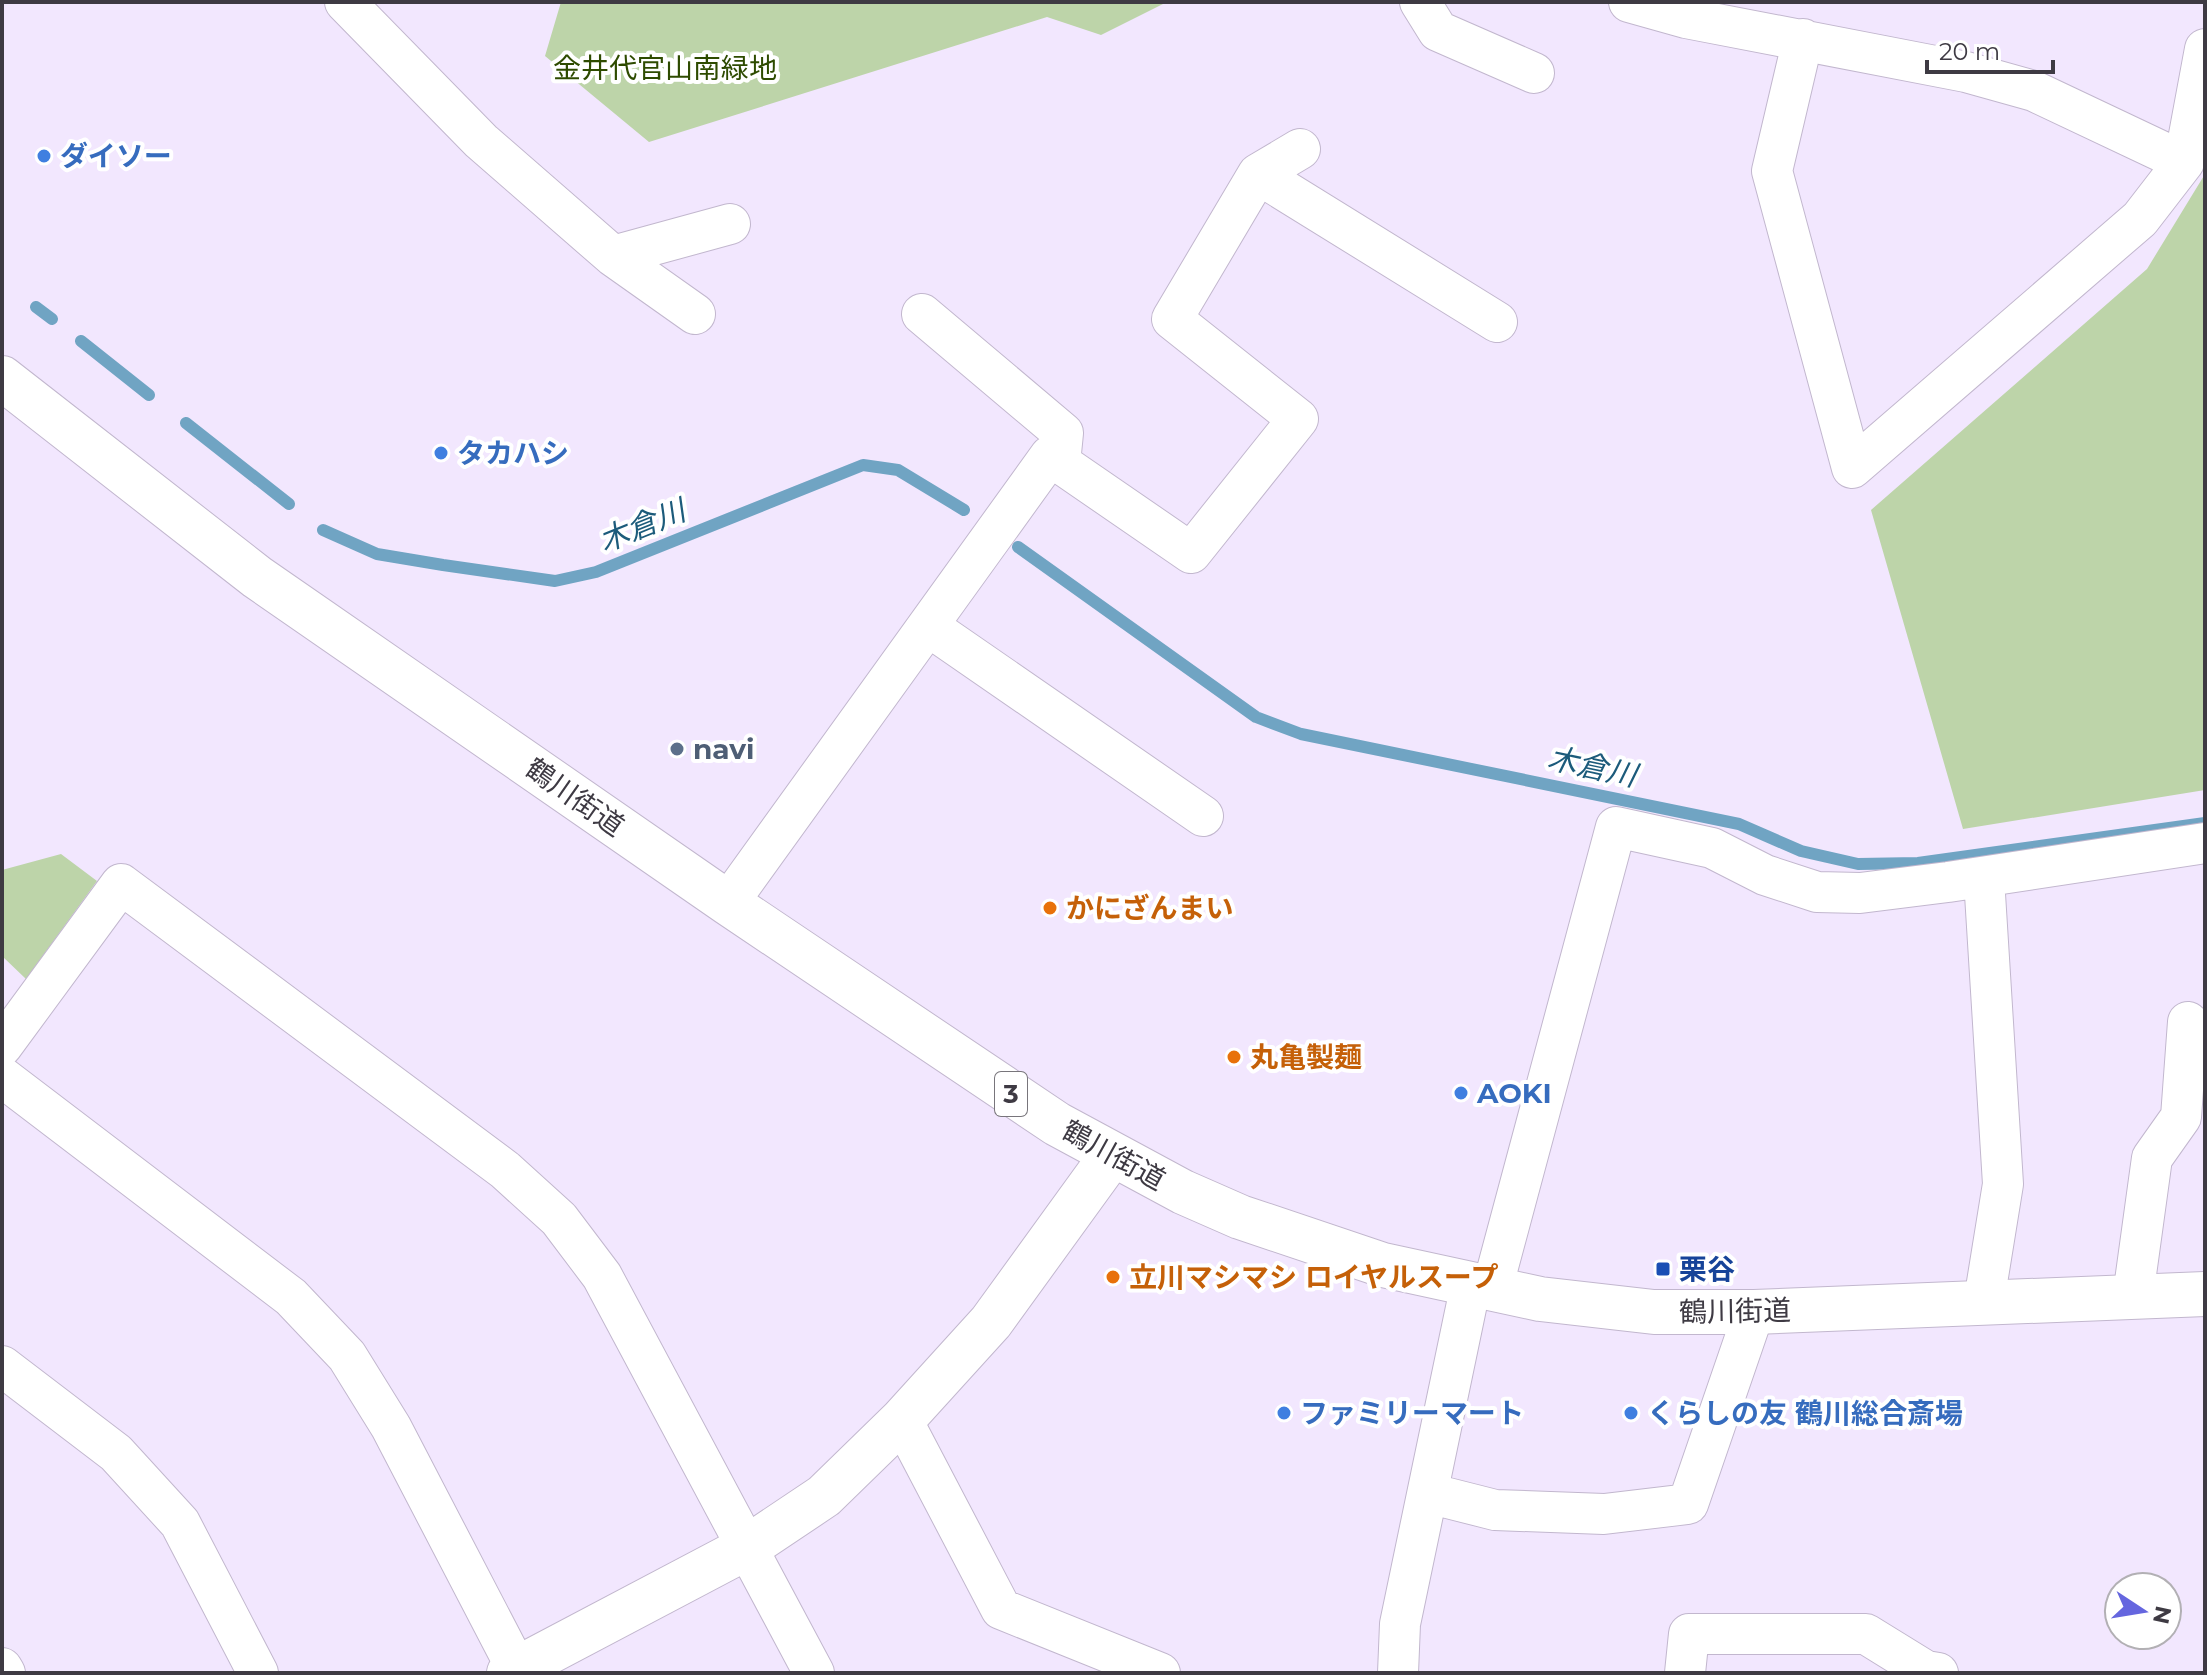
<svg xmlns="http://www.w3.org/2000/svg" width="2207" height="1675" font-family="Montserrat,'Noto Sans JP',sans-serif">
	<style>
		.green { fill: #bdd4a9 }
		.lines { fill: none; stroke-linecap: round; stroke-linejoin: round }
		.stream { stroke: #70a4c3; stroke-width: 12 }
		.minor-casing { stroke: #c2b7ce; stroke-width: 42 }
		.tertiary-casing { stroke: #c2b7ce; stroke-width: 46 }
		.primary-casing { stroke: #c2b7ce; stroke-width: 46 }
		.minor { stroke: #fff; stroke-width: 40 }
		.tertiary { stroke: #fff; stroke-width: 44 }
		.primary { stroke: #fff; stroke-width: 44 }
		.shop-dot { fill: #3f7fe0; stroke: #fff; stroke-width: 3 }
		.service-dot { fill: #5c6f8a; stroke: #fff; stroke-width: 3 }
		.food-dot { fill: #e8710a; stroke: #fff; stroke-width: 3 }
		.transit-dot { fill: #1a4fb4; stroke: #fff; stroke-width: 3 }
		.labels { text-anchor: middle; stroke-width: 8; stroke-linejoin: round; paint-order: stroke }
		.shield { fill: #fff; stroke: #78757b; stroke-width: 2 }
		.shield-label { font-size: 26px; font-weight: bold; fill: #3e3a43 }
		.park-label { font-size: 28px; fill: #2e4b00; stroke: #fff }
		.shop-label { font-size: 28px; font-weight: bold; fill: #366cbe; stroke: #fff; text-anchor: start }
		.service-label { font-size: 28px; font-weight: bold; fill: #4e5e75; stroke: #fff; text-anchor: start }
		.street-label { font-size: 28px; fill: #3e3a43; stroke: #fff }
		.food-label { font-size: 28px; font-weight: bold; fill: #c56008; stroke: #fff; text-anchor: start }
		.transit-label { font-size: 28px; font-weight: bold; fill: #164399; stroke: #fff; text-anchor: start }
		.water-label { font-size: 30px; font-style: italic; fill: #1c5b7b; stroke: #fff }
	</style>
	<rect width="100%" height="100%" fill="#f2e7fe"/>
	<!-- green -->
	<path class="green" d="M 561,2 L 1167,2 L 1101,35 L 1047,17 L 649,142 L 545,56 Z
		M 2205,174 L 2205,790 L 1963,829 L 1871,510 L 2147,269 Z
		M 61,854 L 97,881 L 26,979 L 2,956 L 2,870 Z"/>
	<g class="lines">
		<!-- stream -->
		<path class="stream" d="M 36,307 L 52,319
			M 81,341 L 149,395
			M 186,423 L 289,504
			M 323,530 L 377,554 L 443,565 L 555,581 L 596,572 L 863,465 L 898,470 L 964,510
			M 1018,547 L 1256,717 L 1301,734 L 1739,824 L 1801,851 L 1858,864 L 1918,863 L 2205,823"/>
		<!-- minor casing -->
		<g class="minor-casing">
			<path id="minor" d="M 345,2 L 481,141 L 613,256 L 695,314
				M 1420,2 L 1438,31 L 1534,73
				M 1629,2 L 1686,18 L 1966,72 L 2034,91 L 2184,162
				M 1803,39 L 1772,171 L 1852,468 L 2140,219 L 2184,162 L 2205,49
				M 1258,174 L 1497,322
				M 613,256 L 730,224
				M 922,314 L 1063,433 L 1060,463
				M 928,626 L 1203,816
				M 728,903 L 1050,456 L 1191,553 L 1298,419 L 1172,319 L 1258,174 L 1300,149
				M 2,1046 L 121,884 L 505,1170 L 559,1219 L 602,1276 L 814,1673
				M 2,1077 L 291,1297 L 347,1356 L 391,1427 L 519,1673
				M 1492,1289 L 1616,827 L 1712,848 L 1765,875 L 1817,892 L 1860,893 L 1948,882 L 2205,843
				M 2133,1296 L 2152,1158 L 2181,1117 L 2188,1022
				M 1984,1301 L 2003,1184 L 1984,878
				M 2,1366 L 116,1453 L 180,1523 L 258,1673
				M 902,1420 L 1001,1609 L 1160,1673
				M 1428,1493 L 1495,1510 L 1604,1514 L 1688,1504 L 1754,1312
				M 2,1668 L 5,1673
				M 1398,1673 L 1400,1624 L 1471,1284
				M 1685,1673 L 1689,1634 L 1866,1634 L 1926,1671 L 1938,1673"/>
		</g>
		<!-- tertiary casing -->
		<g class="tertiary-casing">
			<path id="tertiary" d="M 509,1673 L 748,1547 L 824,1496 L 902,1420 L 991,1322 L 1112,1155"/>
		</g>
		<!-- primary casing -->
		<g class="primary-casing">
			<path id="primary" d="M 2,378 L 257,577 L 728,903 L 1057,1124 L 1183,1192 L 1240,1217 L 1383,1265 L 1540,1299 L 1654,1312 L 1754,1312 L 2205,1294"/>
		</g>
		<!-- minor -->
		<use href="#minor" class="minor"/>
		<!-- tertiary -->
		<use href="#tertiary" class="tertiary"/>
		<!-- primary -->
		<use href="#primary" class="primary"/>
	</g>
	<!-- markers -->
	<g class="shop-dot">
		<circle cx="44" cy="156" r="8"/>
		<circle cx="441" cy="453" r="8"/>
		<circle cx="1461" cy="1093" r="8"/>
		<circle cx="1284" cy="1413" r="8"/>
		<circle cx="1631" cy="1413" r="8"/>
	</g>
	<circle class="service-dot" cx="677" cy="749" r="8"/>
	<g class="food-dot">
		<circle cx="1050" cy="908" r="8"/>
		<circle cx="1234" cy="1057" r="8"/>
		<circle cx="1113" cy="1277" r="8"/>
	</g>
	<rect class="transit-dot" x="1655" y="1261" width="16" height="16" rx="4"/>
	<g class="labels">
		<!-- shield labels -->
		<rect class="shield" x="995" y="1072" width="32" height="44" rx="6"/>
		<g class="shield-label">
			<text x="1011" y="1103">3</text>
		</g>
		<!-- park labels -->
		<g class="park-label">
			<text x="665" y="78">金井代官山南緑地</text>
		</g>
		<!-- shop labels -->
		<g class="shop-label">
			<text x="60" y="166">ダイソー</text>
			<text x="457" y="463">タカハシ</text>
			<text x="1477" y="1103">AOKI</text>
			<text x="1300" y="1423">ファミリーマート</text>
			<text x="1647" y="1423">くらしの友 鶴川総合斎場</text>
		</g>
		<!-- service labels -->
		<g class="service-label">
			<text x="693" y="759">navi</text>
		</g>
		<!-- street labels -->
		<g class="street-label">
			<text transform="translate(575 797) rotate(35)" y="10">鶴川街道</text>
			<text transform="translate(1114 1155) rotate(29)" y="10">鶴川街道</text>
			<text transform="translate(1735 1311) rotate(-1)" y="10">鶴川街道</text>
		</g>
		<!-- food labels -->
		<g class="food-label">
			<text x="1066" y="918">かにざんまい</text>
			<text x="1250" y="1067">丸亀製麺</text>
			<text x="1129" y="1287">立川マシマシ ロイヤルスープ</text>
		</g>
		<!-- transit labels -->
		<g class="transit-label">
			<text x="1679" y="1279">栗谷</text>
		</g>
		<!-- water labels -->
		<g class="water-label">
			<text transform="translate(642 526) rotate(-22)" y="10">木倉川</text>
			<text transform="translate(1592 767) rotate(12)" y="10">木倉川</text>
		</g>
	</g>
	<!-- border -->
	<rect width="2207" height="1675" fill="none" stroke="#3e3a43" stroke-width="8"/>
	<!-- north arrow -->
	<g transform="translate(2143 1611) rotate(102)"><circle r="38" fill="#ffffff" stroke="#b2b0b4" stroke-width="2"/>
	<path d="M0-6L14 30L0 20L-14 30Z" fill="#6566df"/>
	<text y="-12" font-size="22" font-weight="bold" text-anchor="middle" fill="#3e3a43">N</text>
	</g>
	<!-- scale -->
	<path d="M1927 60v12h126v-12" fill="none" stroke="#3e3a43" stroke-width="4"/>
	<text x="1939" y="60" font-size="24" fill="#3e3a43" stroke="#ffffff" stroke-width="6" paint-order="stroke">20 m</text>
</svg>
